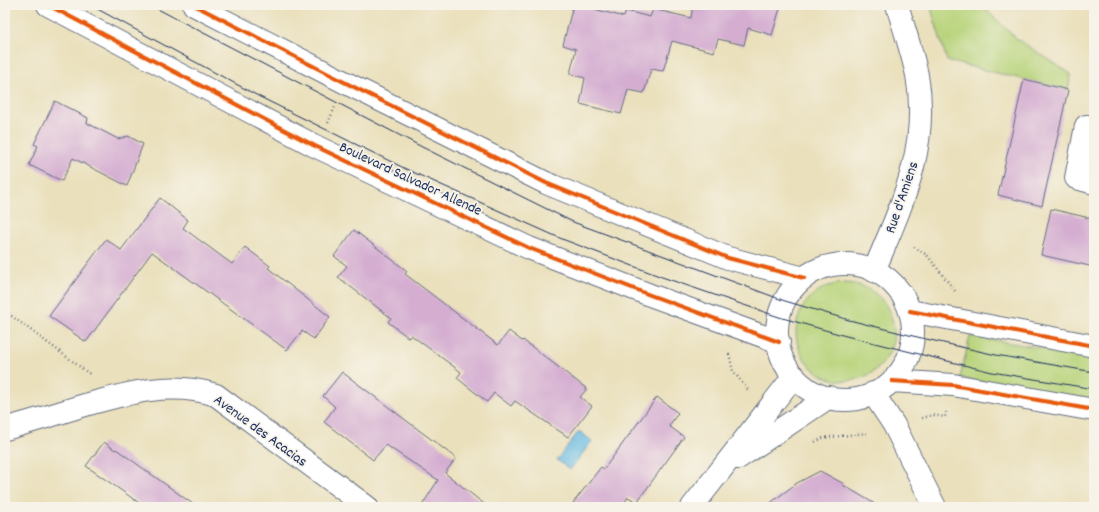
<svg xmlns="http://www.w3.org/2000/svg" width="1099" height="512" font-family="Dekko,sans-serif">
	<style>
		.green { fill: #b7d379; stroke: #69816c }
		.water { fill: #65bbe2; stroke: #4075a0 }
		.building { fill: #d4add1 }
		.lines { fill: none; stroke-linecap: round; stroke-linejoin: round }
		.minor-casing { stroke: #636d7f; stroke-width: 24 }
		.path { stroke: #636d7f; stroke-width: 2.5; stroke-dasharray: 1 3; stroke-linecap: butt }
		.minor { stroke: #fff; stroke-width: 22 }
		.tram { stroke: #1b2f5e; stroke-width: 1 }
		.cycleway-casing { stroke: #f7f3e8; stroke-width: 6 }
		.cycleway { stroke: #e8590c; stroke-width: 4 }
		.labels { text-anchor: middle; stroke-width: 3.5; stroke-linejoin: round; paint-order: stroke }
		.street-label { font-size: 15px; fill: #1b2f5e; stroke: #f7f3e8 }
	</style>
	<rect width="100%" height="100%" fill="#f7f3e8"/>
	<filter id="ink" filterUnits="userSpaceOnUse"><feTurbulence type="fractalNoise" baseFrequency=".025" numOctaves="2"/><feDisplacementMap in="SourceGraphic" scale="8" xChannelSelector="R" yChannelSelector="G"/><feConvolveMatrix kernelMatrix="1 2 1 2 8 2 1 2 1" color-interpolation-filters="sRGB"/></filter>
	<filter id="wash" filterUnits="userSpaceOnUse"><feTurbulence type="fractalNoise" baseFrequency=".012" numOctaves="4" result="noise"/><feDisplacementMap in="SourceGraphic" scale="16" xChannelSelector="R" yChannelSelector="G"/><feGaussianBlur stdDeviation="0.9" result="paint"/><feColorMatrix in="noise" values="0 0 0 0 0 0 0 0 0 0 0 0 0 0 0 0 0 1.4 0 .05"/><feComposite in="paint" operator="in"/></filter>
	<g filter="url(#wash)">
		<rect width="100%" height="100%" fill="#eae0bc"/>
		<!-- green -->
		<path class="green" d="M 930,5 L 981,5 L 1017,39 L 1071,74 L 1068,90 L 947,61 Z
			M796 332a49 49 0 1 1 98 0a49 49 0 1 1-98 0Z
			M 970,336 L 1094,357 L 1094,401 L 960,378 Z"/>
		<!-- water -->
		<path class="water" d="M 579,431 L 592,441 L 570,470 L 557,460 Z"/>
		<g id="blocks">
			<!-- building -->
			<path class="building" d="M 573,5 L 579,5 L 624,17 L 626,11 L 650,17 L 653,9 L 691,18 L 693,5 L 781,5 L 772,35 L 748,28 L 744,45 L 718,39 L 714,52 L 672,41 L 663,71 L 651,69 L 644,93 L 628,90 L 621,114 L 580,104 L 585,78 L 570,74 L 576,49 L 563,45 Z
				M 1024,79 L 1068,90 L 1042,206 L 998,195 Z
				M 55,101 L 88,118 L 87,123 L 118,139 L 128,136 L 143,144 L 127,186 L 73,158 L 62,181 L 29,165 L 38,146 L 34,144 Z
				M 160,198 L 188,220 L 183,228 L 232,264 L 245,247 L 270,266 L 268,268 L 330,317 L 314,339 L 302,331 L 287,350 L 152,252 L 86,342 L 49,316 L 106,239 L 121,250 Z
				M 1051,209 L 1094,219 L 1094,267 L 1041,255 Z
				M 354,230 L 407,271 L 405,274 L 498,345 L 509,331 L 522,341 L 523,340 L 587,389 L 580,397 L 592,406 L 568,437 L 515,401 L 511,406 L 494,393 L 487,402 L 457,378 L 461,372 L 411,335 L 409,338 L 388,322 L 391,318 L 338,277 L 347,266 L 334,256 Z
				M 342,372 L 456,458 L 445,473 L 488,507 L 421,507 L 438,480 L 386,445 L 373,460 L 324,422 L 335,407 L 323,396 Z
				M 657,397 L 678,413 L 669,426 L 684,437 L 637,502 L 628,497 L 622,507 L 570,507 L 601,467 L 604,469 Z
				M 104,442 L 115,450 L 116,449 L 197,507 L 145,507 L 86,466 Z
				M 820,471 L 844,484 L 843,485 L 880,507 L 765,507 L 797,483 Z"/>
		</g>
	</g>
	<g filter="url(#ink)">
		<use href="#blocks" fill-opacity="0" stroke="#636d7f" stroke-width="1"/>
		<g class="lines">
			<!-- minor casing -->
			<g class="minor-casing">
				<path id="minor" d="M 48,5 L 315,146 L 529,248 L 650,295 L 779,342
					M 194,5 L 348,84 L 546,183 L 728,258 L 804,278
					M 1094,127 L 1086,126 L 1076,178 L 1094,183
					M777 332a68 68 0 1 1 136 0a68 68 0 1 1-136 0Z
					M 874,271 C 901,206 930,148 917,75 C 912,52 904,28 897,5
					M 910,311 L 1094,346
					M 892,381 L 953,385 L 1094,410
					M 873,393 L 894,425 L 935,507
					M 5,429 C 29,422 54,415 78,407 C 124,394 169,380 216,395 L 367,507
					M 738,458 L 829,397
					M 692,507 L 794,376"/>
			</g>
			<!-- path -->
			<path class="path" d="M 328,123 L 335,107
				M 914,247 L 927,255 L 955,291
				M 5,311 L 91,375
				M 729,354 L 733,371 L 748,390
				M 922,418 L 933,415 L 945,417 L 946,412
				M 815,442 L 823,438 L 867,433"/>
			<!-- minor -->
			<use href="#minor" class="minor"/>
			<!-- tram -->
			<path class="tram" d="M 90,5 L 260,97 L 408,170 L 562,239 L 662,277 L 779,317 L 846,336 L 992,372 L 1094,389
				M 150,5 L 422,147 L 573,222 L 785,301 L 849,320 L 913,336 L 996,355 L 1094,372"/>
			<!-- cycleway casing -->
			<g class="cycleway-casing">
				<path id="cycleway" d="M 48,5 L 315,146 L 529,248 L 650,295 L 779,342
					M 194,5 L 348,84 L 546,183 L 728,258 L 804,278
					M 910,311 L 1094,346
					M 892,381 L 953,385 L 1094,410"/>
			</g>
			<!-- cycleway -->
			<use href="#cycleway" class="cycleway"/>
		</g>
	</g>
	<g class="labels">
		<!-- street labels -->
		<g class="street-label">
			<text transform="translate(411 178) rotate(25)" y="5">Boulevard Salvador Allende</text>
			<text transform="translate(901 197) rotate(-71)" y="5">Rue d'Amiens</text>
			<text transform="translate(261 430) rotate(36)" y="5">Avenue des Acacias</text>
		</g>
	</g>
	<!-- margin -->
	<rect width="1099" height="512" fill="none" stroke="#f7f3e8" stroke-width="20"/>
</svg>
